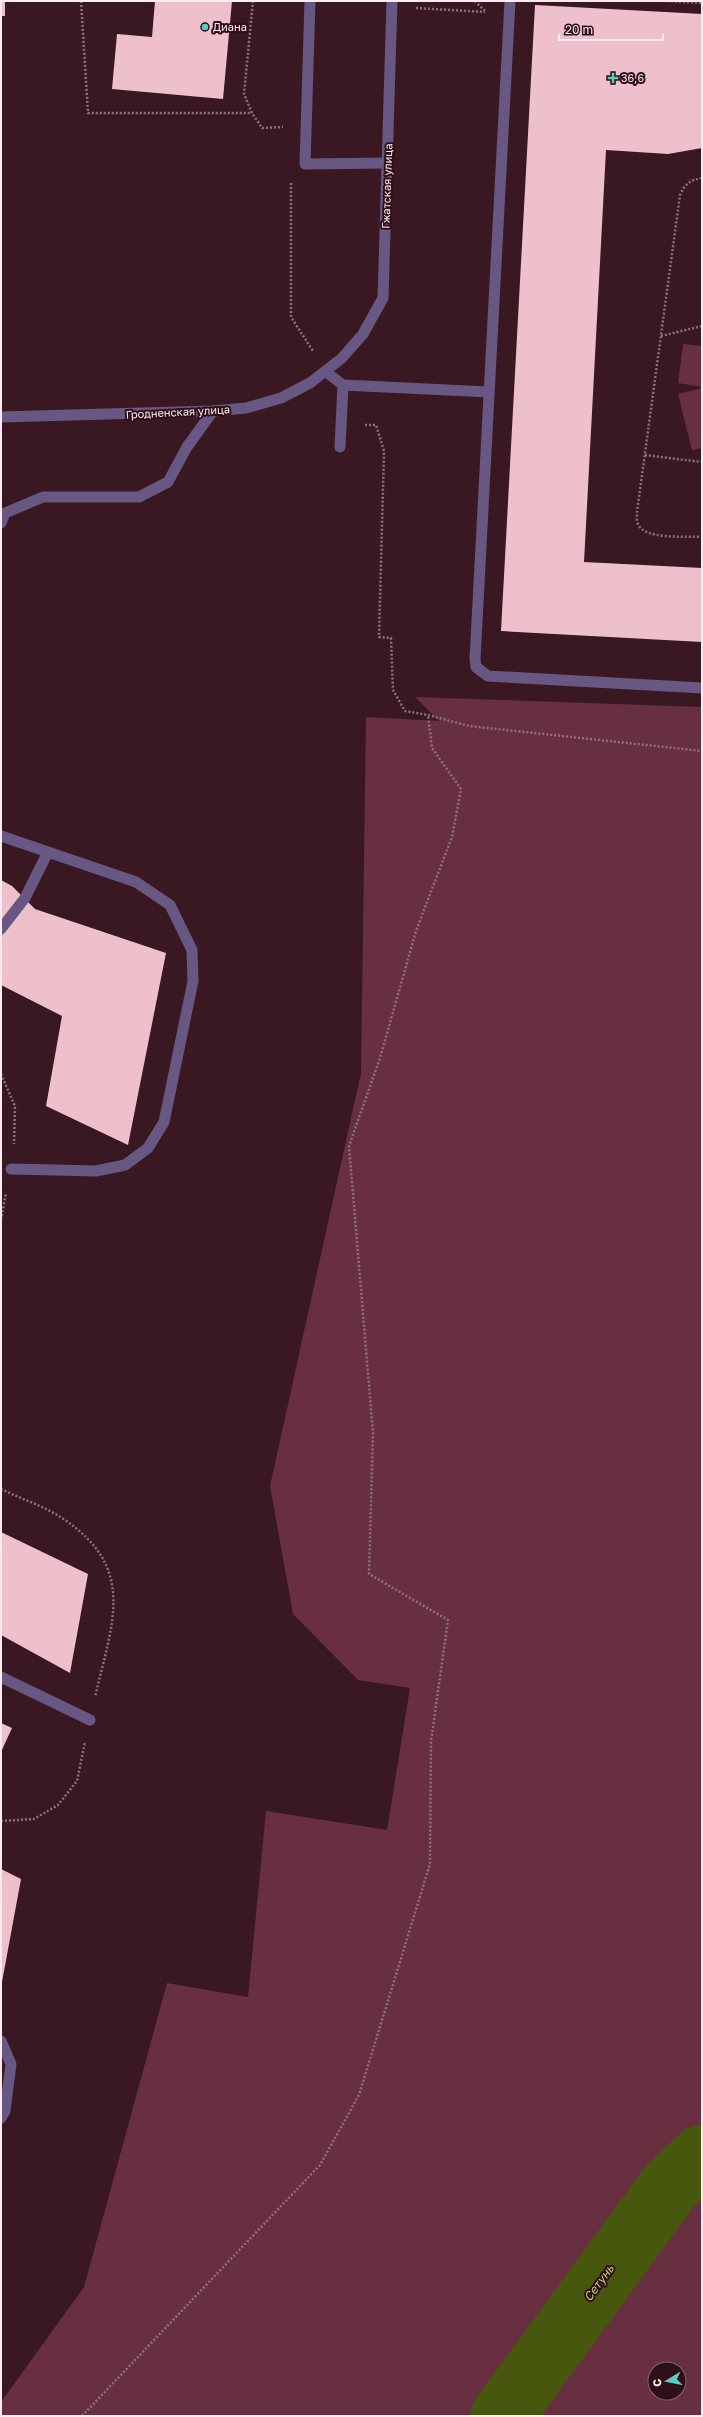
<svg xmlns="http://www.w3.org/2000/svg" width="703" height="2417" font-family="'Golos Text',sans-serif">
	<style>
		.green { fill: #672f40; fill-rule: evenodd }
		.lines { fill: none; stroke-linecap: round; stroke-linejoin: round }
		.river { stroke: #47570e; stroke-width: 63 }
		.building { fill: #eec0cb }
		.path { stroke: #8d7179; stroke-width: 2.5; stroke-dasharray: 2 2; stroke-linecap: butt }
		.service { stroke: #685782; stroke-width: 11 }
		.minor { stroke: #685782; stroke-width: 11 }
		.poi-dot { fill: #5acebd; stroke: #2e0e19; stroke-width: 1.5 }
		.labels { text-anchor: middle; stroke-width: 4; stroke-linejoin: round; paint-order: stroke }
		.poi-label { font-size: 11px; fill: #ffecf0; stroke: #2e0e19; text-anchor: start }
		.street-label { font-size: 11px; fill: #ffecf0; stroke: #2e0e19 }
		.water-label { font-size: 12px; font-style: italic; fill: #bcd777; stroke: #2e0e19 }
	</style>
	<rect width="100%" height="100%" fill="#391822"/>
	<!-- green -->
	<path class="green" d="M 683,344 L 702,346 L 702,387 L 678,383 Z
		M 702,388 L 702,448 L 692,450 L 678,394 Z
		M 415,697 L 702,707 L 702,2416 L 1,2416 L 1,2402 L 84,2287 L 167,1983 L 248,1997 L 266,1811 L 387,1830 L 410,1688 L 358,1680 L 293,1614 L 270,1486 L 361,1073 L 366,717 L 439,721 ZM 655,2369 L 679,2369 L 679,2393 L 655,2393 Z"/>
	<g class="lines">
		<!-- river -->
		<path class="river" d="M 502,2416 L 670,2186 L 702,2156"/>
	</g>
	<!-- building -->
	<path class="building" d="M 1,1 L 5,1 L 5,16 L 1,16 Z
		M 155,1 L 232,1 L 223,99 L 112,89 L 117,34 L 152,37 Z
		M 535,5 L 702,14 L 702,148 L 668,154 L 606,150 L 584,562 L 702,568 L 702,642 L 501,631 Z
		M 1,880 L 12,886 L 35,909 L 166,953 L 128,1145 L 46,1106 L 62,1016 L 1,985 Z
		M 1,1532 L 88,1574 L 70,1673 L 1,1635 Z
		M 1,1723 L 12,1728 L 1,1752 Z
		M 1,1869 L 21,1879 L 2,1982 L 1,1982 Z"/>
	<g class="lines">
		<!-- path -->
		<path class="path" d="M 81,1 L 88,113 L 252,113
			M 253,1 L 244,94 L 252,113 L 262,128 L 283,127
			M 475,1 L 485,11
			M 667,1 L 702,3
			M 416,8 L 485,12
			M 702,178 C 690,180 685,184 680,195 L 637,512 C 637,515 636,521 638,524 C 644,540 687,536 702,537
			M 291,183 L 291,317 L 313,351
			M 661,336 L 702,326
			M 365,425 L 376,425 L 384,451 L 379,637 L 391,638 L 393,690 L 405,711 L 428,715 L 469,726 L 702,751
			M 645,455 L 702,462
			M 1,1074 L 15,1106 L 14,1144
			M 1,1220 L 6,1193
			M 1,1489 C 21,1499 44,1506 62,1518 C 138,1568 112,1623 95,1697
			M 1,1821 L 34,1819 L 58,1805 L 77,1781 L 85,1742
			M 82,2416 L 320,2165 L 359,2095 L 430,1864 L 431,1741 L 448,1620 L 369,1574 L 373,1433 L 349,1146 L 380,1058 L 416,931 L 452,837 L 461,789 L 432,748 L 428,715"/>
		<!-- service -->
		<path class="service" d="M 310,1 L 305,164 L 388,163
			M 510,1 L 475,659 L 476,667 L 488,676 L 702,688
			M 326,372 L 343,385 L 489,392
			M 340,447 L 343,385
			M 1,523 L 5,513 L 43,497 L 139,497 L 168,482 L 187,447 L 213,411
			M 1,836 L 136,882 L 170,905 L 192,950 L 193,981 L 164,1122 L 148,1148 L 125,1165 L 96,1171 L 11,1169
			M 1,929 L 25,898 L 48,852
			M 1,1677 L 90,1720
			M 1,2041 L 11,2064 L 5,2111 L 1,2118"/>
		<!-- minor -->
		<path class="minor" d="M 1,417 L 213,411 L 246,408 L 281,398 L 310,383 L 342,358 L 363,334 L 383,298 L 392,1"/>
	</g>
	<!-- markers -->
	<g class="poi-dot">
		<circle cx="205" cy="27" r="4"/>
		<path d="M611 72h4v4h4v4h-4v4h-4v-4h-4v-4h4z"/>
	</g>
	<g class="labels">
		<!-- poi labels -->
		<g class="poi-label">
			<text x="213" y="31">Диана</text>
			<text x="621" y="82">36,6</text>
		</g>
		<!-- street labels -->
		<g class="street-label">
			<text transform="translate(387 186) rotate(-88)" y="4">Гжатская улица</text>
			<text transform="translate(178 412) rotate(-3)" y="4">Гродненская улица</text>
		</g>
		<!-- water labels -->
		<g class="water-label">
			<text transform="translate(599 2283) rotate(-54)" y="4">Сетунь</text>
		</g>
	</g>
	<!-- border -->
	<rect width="703" height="2417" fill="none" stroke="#ffecf0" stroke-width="4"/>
	<!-- north arrow -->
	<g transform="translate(667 2381) rotate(260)"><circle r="19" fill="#2e0e19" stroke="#82676f"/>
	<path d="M0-3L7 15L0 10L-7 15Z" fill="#5acebd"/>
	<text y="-6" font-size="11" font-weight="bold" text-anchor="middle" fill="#ffecf0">С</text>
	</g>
	<!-- scale -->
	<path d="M559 34v6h104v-6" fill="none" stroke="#ffecf0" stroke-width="2"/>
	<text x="565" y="34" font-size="12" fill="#ffecf0" stroke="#2e0e19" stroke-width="3" paint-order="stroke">20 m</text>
</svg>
